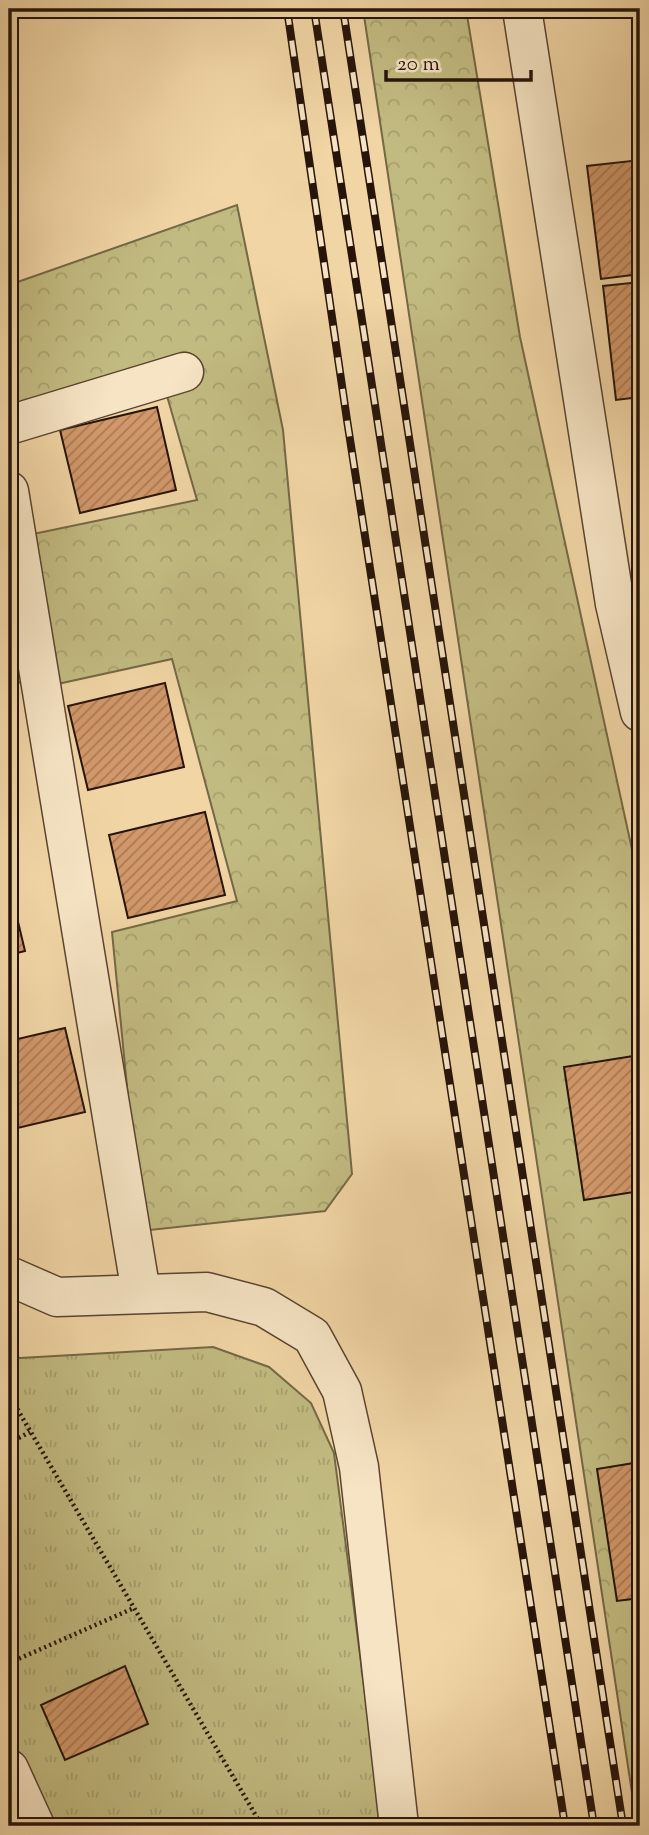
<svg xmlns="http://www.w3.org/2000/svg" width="649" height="1835" font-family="'Sorts Mill Goudy',serif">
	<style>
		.grass { fill: url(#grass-tufts); stroke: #746845; stroke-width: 2 }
		.forest { fill: url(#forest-crowns); stroke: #746845; stroke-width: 2 }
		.building { fill: url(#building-hatch); stroke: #261409; stroke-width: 2 }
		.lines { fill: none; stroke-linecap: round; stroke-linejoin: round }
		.street-casing { stroke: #594430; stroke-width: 41 }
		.path { stroke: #261409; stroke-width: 4.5; stroke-dasharray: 2 3.5; stroke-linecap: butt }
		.street { stroke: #f6e4c4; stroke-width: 38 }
		.rail-casing { stroke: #261409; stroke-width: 8 }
		.rail { stroke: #f6e4c4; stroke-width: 5; stroke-dasharray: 16; stroke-linecap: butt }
	</style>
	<defs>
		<pattern id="grass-tufts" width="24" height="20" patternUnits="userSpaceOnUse" patternTransform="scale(1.75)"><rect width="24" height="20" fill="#c2bb81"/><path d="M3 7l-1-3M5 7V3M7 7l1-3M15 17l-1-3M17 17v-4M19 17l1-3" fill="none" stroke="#a7a06e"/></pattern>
		<pattern id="forest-crowns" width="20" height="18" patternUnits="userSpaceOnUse" patternTransform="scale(1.75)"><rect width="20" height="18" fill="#c2bb81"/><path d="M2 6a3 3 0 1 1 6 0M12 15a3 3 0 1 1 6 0" fill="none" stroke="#a7a06e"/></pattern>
		<pattern id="building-hatch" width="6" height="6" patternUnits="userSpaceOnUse" patternTransform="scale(1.75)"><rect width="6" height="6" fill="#d2986a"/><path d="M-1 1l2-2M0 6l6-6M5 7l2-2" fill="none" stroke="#aa7b55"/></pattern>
	</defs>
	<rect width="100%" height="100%" fill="#f1d5a5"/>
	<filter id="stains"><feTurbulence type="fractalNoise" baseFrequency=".00286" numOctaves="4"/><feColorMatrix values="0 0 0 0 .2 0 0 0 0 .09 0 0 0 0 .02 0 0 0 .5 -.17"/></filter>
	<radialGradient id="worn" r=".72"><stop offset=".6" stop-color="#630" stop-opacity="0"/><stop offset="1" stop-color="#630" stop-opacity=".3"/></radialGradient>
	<!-- grass -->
	<path class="grass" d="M 213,1347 L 269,1367 L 311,1403 L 334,1453 L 382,1826 L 9,1826 L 9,1355 L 20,1358 Z"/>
	<!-- forest -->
	<path class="forest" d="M 363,9 L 466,9 L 520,337 L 640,886 L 640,1826 L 637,1826 Z
		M 237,205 L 283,430 L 352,1174 L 325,1211 L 141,1231 L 112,932 L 237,901 L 172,659 L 53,685 L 33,534 L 197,500 L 167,396 L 174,355 L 9,407 L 9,285 Z
		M 9,605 L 22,682 L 9,685 Z"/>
	<!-- building -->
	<path class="building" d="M 640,160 L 640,274 L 601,279 L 587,166 Z
		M 640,282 L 640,397 L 616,400 L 603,286 Z
		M 157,407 L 176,490 L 80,513 L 60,430 Z
		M 640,428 L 640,493 L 633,429 Z
		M 165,683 L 184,767 L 88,790 L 68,706 Z
		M 205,812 L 225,895 L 128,918 L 109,835 Z
		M 9,884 L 25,951 L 9,955 Z
		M 65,1028 L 85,1112 L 9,1130 L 9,1041 Z
		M 640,1055 L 640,1191 L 584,1200 L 564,1067 Z
		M 640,1462 L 640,1598 L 617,1601 L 597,1469 Z
		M 125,1666 L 148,1724 L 65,1760 L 41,1705 Z"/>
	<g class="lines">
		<!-- street casing -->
		<g class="street-casing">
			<path id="street" d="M 522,9 L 615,604 L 640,712
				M 9,425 L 184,372
				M 9,491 L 141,1293
				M 9,1276 L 57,1297 L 207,1292 L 264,1307 L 312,1336 L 342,1391 L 359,1467 L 399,1826
				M 9,1769 L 35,1826"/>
		</g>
		<!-- path -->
		<path class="path" d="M 9,1395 L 262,1826
			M 9,1443 L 30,1432
			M 9,1663 L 134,1608"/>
		<!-- street -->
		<use href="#street" class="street"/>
		<!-- rail casing -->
		<g class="rail-casing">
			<path id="rail" d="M 287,9 L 347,420 L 565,1826
				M 314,9 L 594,1826
				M 343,9 L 623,1826"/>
		</g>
		<!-- rail -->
		<use href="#rail" class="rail"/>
	</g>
	<!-- margin -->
	<rect width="649" height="1835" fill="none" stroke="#f1d5a5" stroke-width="35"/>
	<rect x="10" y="10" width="628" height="1814" fill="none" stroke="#261409" stroke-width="3.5"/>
	<rect x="18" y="18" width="614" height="1800" fill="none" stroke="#261409" stroke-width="2"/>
	<!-- scale -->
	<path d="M386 70v10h145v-10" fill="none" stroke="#261409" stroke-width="3.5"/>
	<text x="397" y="70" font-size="21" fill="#261409" stroke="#f6e4c4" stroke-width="5" paint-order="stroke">20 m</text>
	<rect width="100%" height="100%" filter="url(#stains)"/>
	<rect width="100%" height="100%" fill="url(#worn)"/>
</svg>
